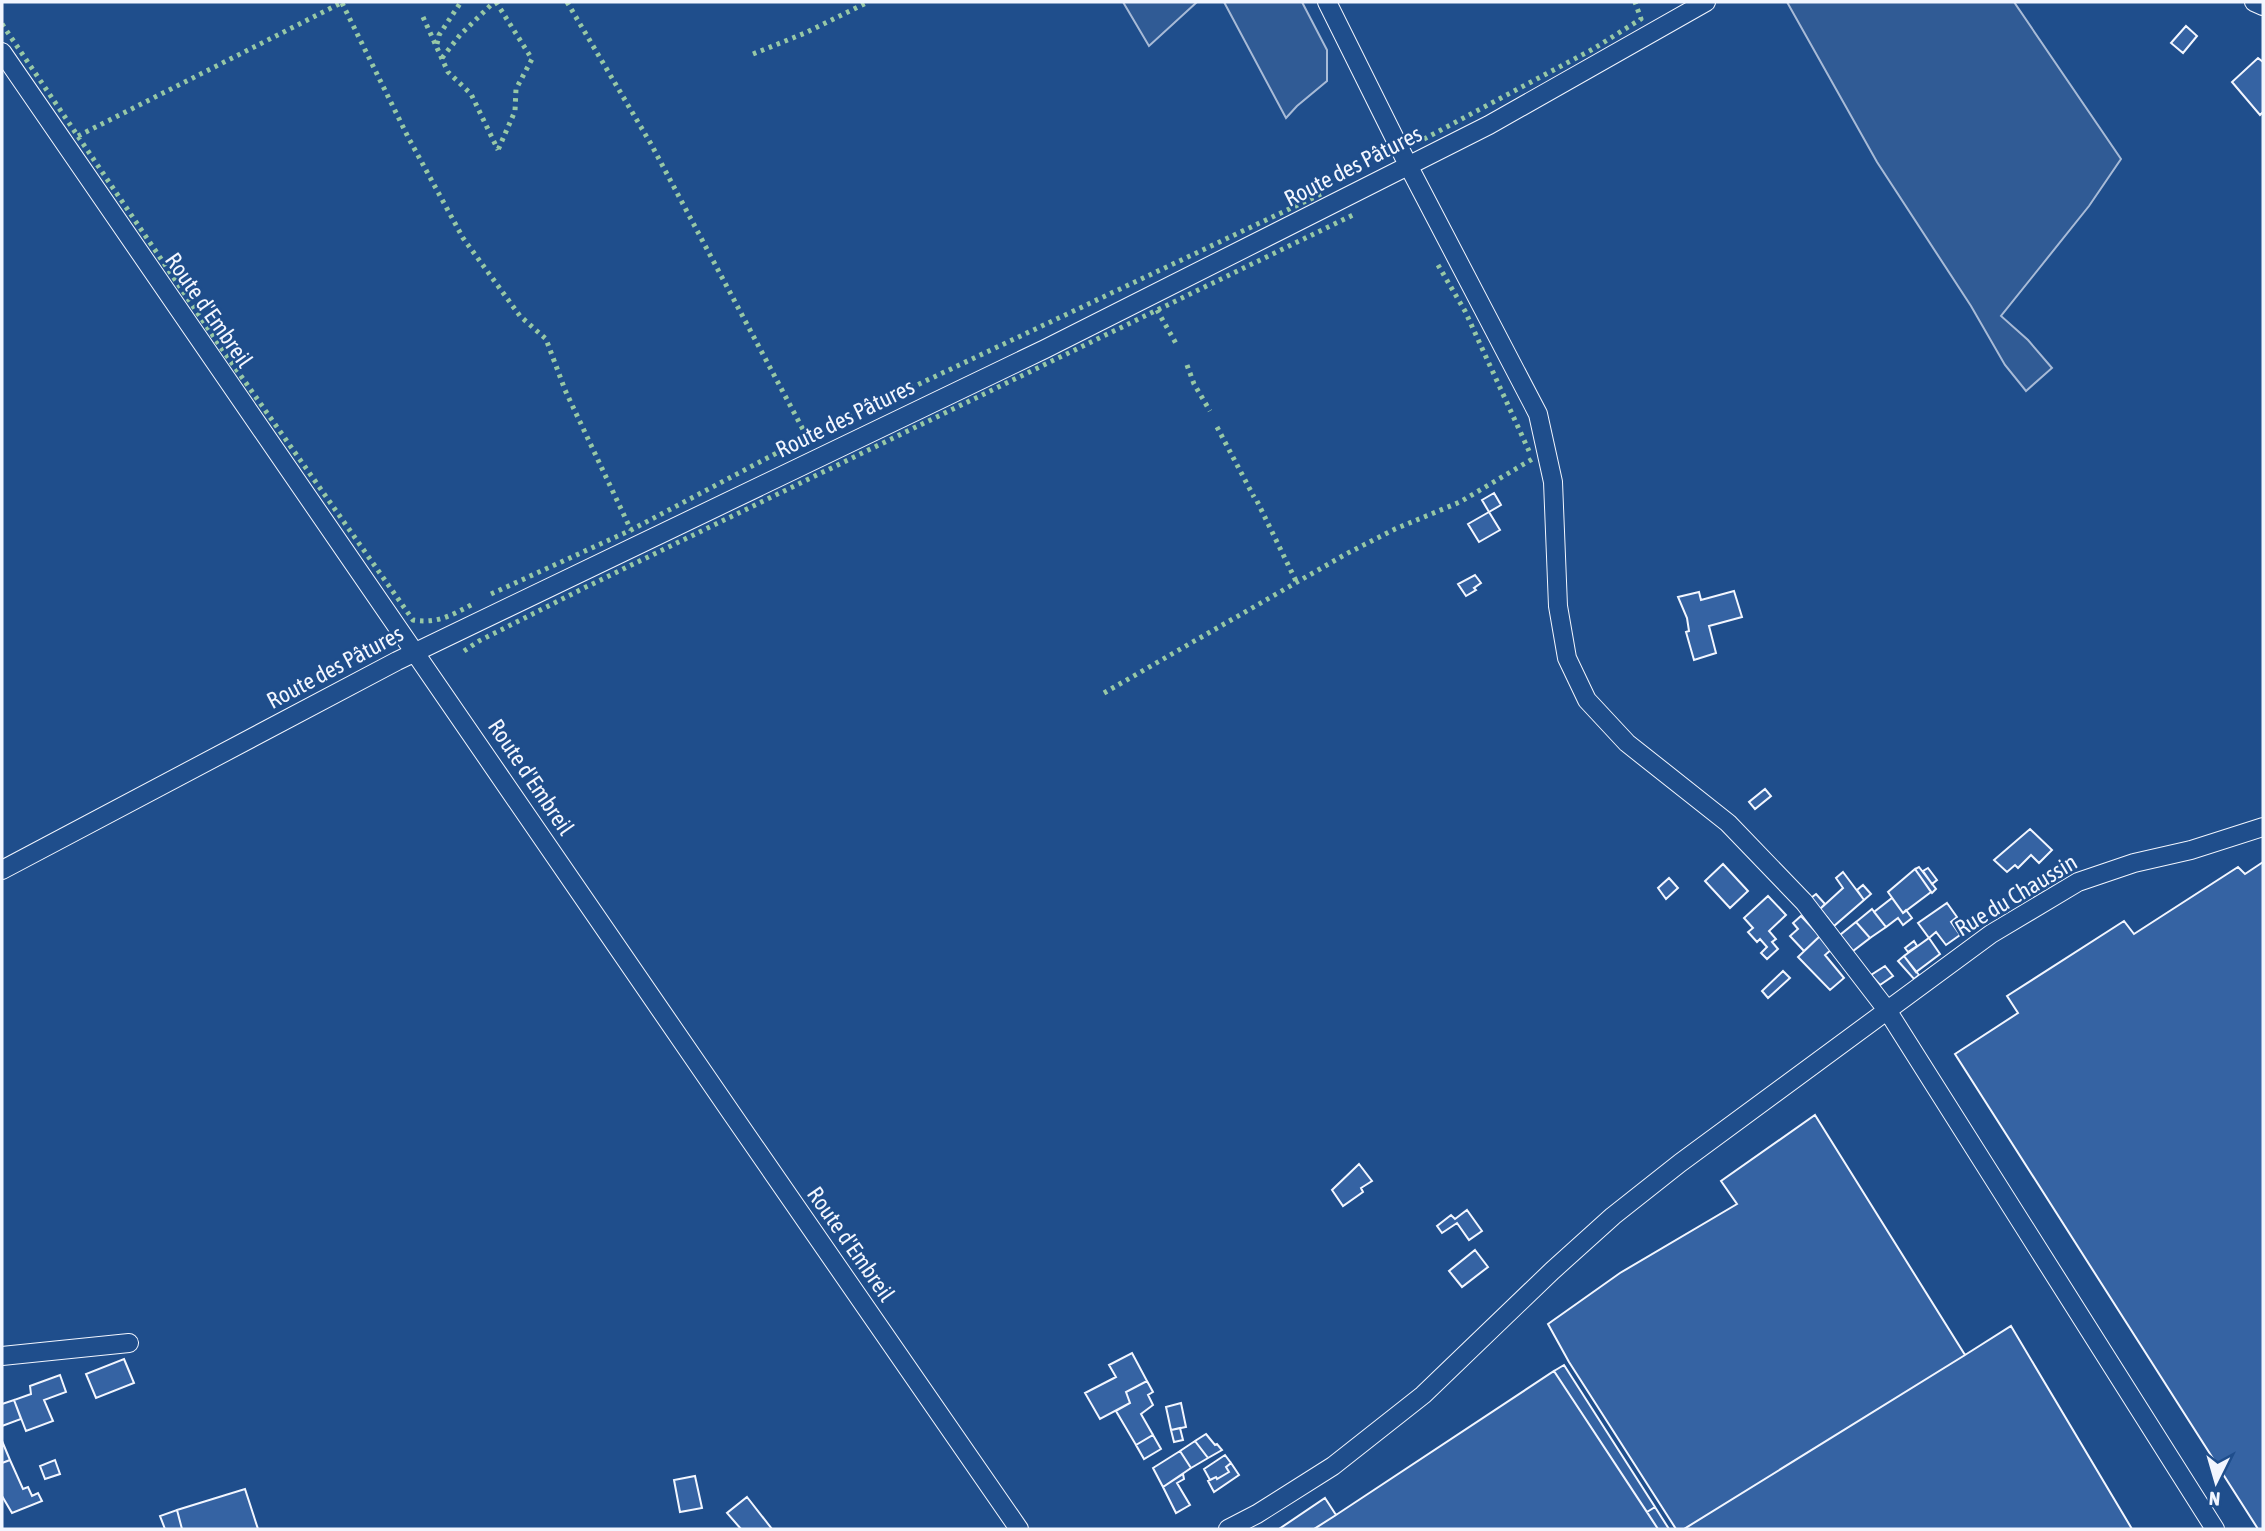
<svg xmlns="http://www.w3.org/2000/svg" width="2265" height="1531" font-family="'Asap Condensed',sans-serif">
	<style>
		.green { fill: #305b95; stroke: #a8bbd7; stroke-width: 2 }
		.building { fill: #3563a3; stroke: #f2f6ff; stroke-width: 2 }
		.lines { fill: none; stroke-linecap: round; stroke-linejoin: round }
		.street-casing { stroke: #f2f6ff; stroke-width: 20 }
		.street { stroke: #1f4e8c; stroke-width: 18 }
		.hedge { stroke: #97c8a6; stroke-width: 5; stroke-dasharray: 3.5 5; stroke-linecap: butt }
		.labels { text-anchor: middle; stroke-width: 5; stroke-linejoin: round; paint-order: stroke }
		.street-label { font-size: 23px; fill: #f2f6ff; stroke: #1f4e8c }
	</style>
	<rect width="100%" height="100%" fill="#1f4e8c"/>
	<!-- green -->
	<path class="green" d="M 1123,2 L 1197,2 L 1149,46 Z
		M 1224,2 L 1302,2 L 1327,50 L 1327,81 L 1297,106 L 1286,118 Z
		M 1787,2 L 2014,2 L 2121,159 L 2089,206 L 2001,316 L 2028,340 L 2052,368 L 2026,391 L 2005,365 L 1971,306 L 1877,162 Z"/>
	<!-- building -->
	<path class="building" d="M 2186,26 L 2197,36 L 2183,53 L 2171,43 Z
		M 2258,58 L 2263,62 L 2263,112 L 2260,115 L 2232,82 Z
		M 1494,493 L 1501,505 L 1489,512 L 1482,500 Z
		M 1489,512 L 1500,530 L 1479,542 L 1468,524 Z
		M 1475,575 L 1481,583 L 1474,588 L 1476,590 L 1466,596 L 1458,584 Z
		M 1734,591 L 1742,617 L 1709,626 L 1716,653 L 1694,660 L 1686,632 L 1689,631 L 1687,618 L 1678,597 L 1699,592 L 1701,600 Z
		M 1765,789 L 1771,796 L 1755,809 L 1749,802 Z
		M 2030,829 L 2052,850 L 2039,863 L 2031,855 L 2018,868 L 2015,865 L 2007,872 L 1994,860 Z
		M 2263,862 L 2263,1529 L 2258,1529 L 1955,1054 L 2018,1013 L 2007,996 L 2124,921 L 2134,934 L 2238,867 L 2245,874 Z
		M 1723,864 L 1748,891 L 1730,908 L 1705,881 Z
		M 1919,867 L 1936,889 L 1932,893 L 1915,869 Z
		M 1928,868 L 1937,880 L 1932,884 L 1923,871 Z
		M 1915,869 L 1931,892 L 1903,913 L 1888,892 Z
		M 1843,872 L 1864,900 L 1834,926 L 1820,909 L 1843,888 L 1836,878 Z
		M 1669,878 L 1678,888 L 1666,899 L 1658,888 Z
		M 1863,885 L 1871,894 L 1864,900 L 1857,890 Z
		M 1816,894 L 1825,904 L 1820,909 L 1811,898 Z
		M 1768,896 L 1786,915 L 1769,931 L 1776,939 L 1772,942 L 1778,949 L 1767,959 L 1761,953 L 1767,947 L 1760,939 L 1757,942 L 1748,932 L 1753,928 L 1744,918 Z
		M 1892,898 L 1903,913 L 1906,910 L 1912,918 L 1903,925 L 1898,918 L 1886,927 L 1874,912 Z
		M 1947,903 L 1957,917 L 1951,922 L 1960,935 L 1946,945 L 1936,932 L 1929,938 L 1918,923 Z
		M 1872,909 L 1886,927 L 1870,938 L 1856,922 Z
		M 1801,916 L 1820,936 L 1804,951 L 1790,936 L 1798,929 L 1793,923 Z
		M 1856,922 L 1870,938 L 1853,951 L 1840,935 Z
		M 1820,936 L 1832,949 L 1825,955 L 1844,978 L 1830,990 L 1798,957 Z
		M 1929,938 L 1940,954 L 1916,972 L 1904,956 Z
		M 1914,941 L 1917,946 L 1908,952 L 1905,948 Z
		M 1904,956 L 1919,975 L 1914,979 L 1898,961 Z
		M 1885,966 L 1893,976 L 1880,985 L 1871,975 Z
		M 1783,971 L 1790,978 L 1768,998 L 1762,991 Z
		M 1815,1115 L 1965,1355 L 1684,1529 L 1676,1529 L 1569,1362 L 1548,1324 L 1620,1273 L 1737,1204 L 1721,1181 Z
		M 1359,1164 L 1372,1181 L 1361,1188 L 1363,1192 L 1343,1206 L 1332,1190 Z
		M 1467,1210 L 1482,1231 L 1469,1240 L 1457,1223 L 1442,1233 L 1437,1226 L 1451,1215 L 1455,1219 Z
		M 1475,1250 L 1488,1267 L 1462,1287 L 1449,1271 Z
		M 2011,1326 L 2132,1529 L 1684,1529 L 1965,1355 Z
		M 1132,1353 L 1147,1381 L 1126,1392 L 1130,1403 L 1100,1419 L 1085,1393 L 1116,1377 L 1109,1365 Z
		M 124,1359 L 134,1383 L 96,1398 L 86,1374 Z
		M 1564,1365 L 1655,1507 L 1647,1512 L 1554,1371 Z
		M 1554,1371 L 1658,1529 L 1314,1529 L 1336,1515 Z
		M 60,1375 L 66,1392 L 44,1400 L 53,1421 L 26,1431 L 14,1400 L 31,1394 L 30,1386 Z
		M 1147,1381 L 1153,1392 L 1148,1395 L 1153,1405 L 1141,1414 L 1153,1435 L 1136,1445 L 1116,1411 L 1130,1403 L 1126,1392 Z
		M 14,1400 L 21,1419 L 2,1426 L 2,1404 Z
		M 1181,1403 L 1186,1427 L 1171,1430 L 1166,1407 Z
		M 1180,1428 L 1183,1440 L 1174,1442 L 1171,1430 Z
		M 1206,1434 L 1215,1445 L 1217,1444 L 1222,1450 L 1208,1458 L 1195,1441 Z
		M 1153,1435 L 1161,1449 L 1144,1459 L 1136,1445 Z
		M 2,1441 L 10,1460 L 2,1463 Z
		M 1195,1441 L 1208,1458 L 1191,1468 L 1180,1451 Z
		M 1180,1451 L 1191,1468 L 1163,1487 L 1153,1468 Z
		M 1225,1455 L 1231,1463 L 1226,1467 L 1229,1472 L 1217,1479 L 1216,1477 L 1210,1480 L 1204,1469 Z
		M 10,1460 L 23,1489 L 28,1487 L 32,1496 L 38,1493 L 42,1501 L 12,1513 L 2,1496 L 2,1463 Z
		M 55,1460 L 60,1474 L 45,1479 L 40,1466 Z
		M 1231,1463 L 1239,1475 L 1214,1492 L 1208,1481 L 1216,1477 L 1217,1479 L 1229,1472 L 1226,1467 Z
		M 1183,1474 L 1184,1479 L 1177,1483 L 1190,1505 L 1176,1513 L 1163,1487 Z
		M 695,1476 L 702,1508 L 680,1512 L 674,1480 Z
		M 245,1489 L 258,1529 L 182,1529 L 177,1510 Z
		M 747,1497 L 772,1529 L 741,1529 L 727,1513 Z
		M 1325,1498 L 1336,1515 L 1314,1529 L 1279,1529 Z
		M 1655,1507 L 1669,1529 L 1658,1529 L 1647,1512 Z
		M 177,1510 L 182,1529 L 165,1529 L 160,1516 Z"/>
	<g class="lines">
		<!-- street casing -->
		<g class="street-casing">
			<path id="street" d="M 1327,2 L 1408,165 L 1538,414 L 1553,482 L 1558,606 L 1567,658 L 1587,700 L 1627,743 L 1728,823 L 1804,902 L 1887,1010 L 2215,1529
				M 2254,2 L 2263,6
				M 2,52 C 341,544 678,1038 1019,1529
				M 2,870 L 397,661 L 1045,349 L 1489,125 L 1706,2
				M 2,1356 L 129,1343
				M 1228,1529 L 1257,1514 L 1333,1466 L 1423,1395 L 1552,1271 L 1613,1216 L 1680,1163 L 1991,934 L 2078,882 L 2134,863 L 2191,850 L 2263,827"/>
		</g>
		<!-- street -->
		<use href="#street" class="street"/>
		<!-- hedge -->
		<path class="hedge" d="M 496,2 L 532,59 L 516,89 L 515,111 L 498,150
			M 567,2 L 651,144 L 807,437
			M 342,3 L 408,137 L 463,238 L 520,316 L 546,339 L 565,390 L 631,530
			M 423,17 L 448,72 L 471,94 L 498,150
			M 2,24 L 222,349 L 413,620 C 437,624 452,615 473,604
			M 437,44 L 439,35 L 461,2
			M 753,54 L 805,33 L 868,2
			M 442,58 L 460,35 L 494,2
			M 78,136 L 343,2
			M 1424,139 L 1593,49 L 1641,19 L 1635,2
			M 1438,265 L 1465,311 L 1529,451
			M 1157,310 L 1178,347
			M 1187,365 L 1194,384 L 1210,411
			M 1217,427 L 1254,497
			M 1257,501 L 1296,581
			M 491,594 L 631,530 L 807,437 L 1321,194
			M 464,651 L 479,641 L 582,589 L 1353,215
			M 1104,693 L 1346,554 L 1395,529 L 1460,502 L 1534,458"/>
	</g>
	<g class="labels">
		<!-- street labels -->
		<g class="street-label">
			<text transform="translate(1353 166) rotate(-27)" y="8">Route des Pâtures</text>
			<text transform="translate(209 310) rotate(55)" y="8">Route d'Embreil</text>
			<text transform="translate(845 418) rotate(-26)" y="8">Route des Pâtures</text>
			<text transform="translate(335 667) rotate(-28)" y="8">Route des Pâtures</text>
			<text transform="translate(531 777) rotate(56)" y="8">Route d'Embreil</text>
			<text transform="translate(2016 895) rotate(-31)" y="8">Rue du Chaussin</text>
			<text transform="translate(851 1244) rotate(55)" y="8">Route d'Embreil</text>
		</g>
	</g>
	<!-- border -->
	<rect width="2265" height="1531" fill="none" stroke="#f2f6ff" stroke-width="7"/>
	<!-- north arrow -->
	<g transform="translate(2216 1482) rotate(185)" stroke="#1f4e8c" stroke-width="5" paint-order="stroke">
	<path d="M0-5L12 26L0 18L-12 26Z" fill="#f2f6ff"/>
	<text y="-10" font-size="19" font-weight="bold" text-anchor="middle" fill="#f2f6ff">N</text>
	</g>
</svg>
